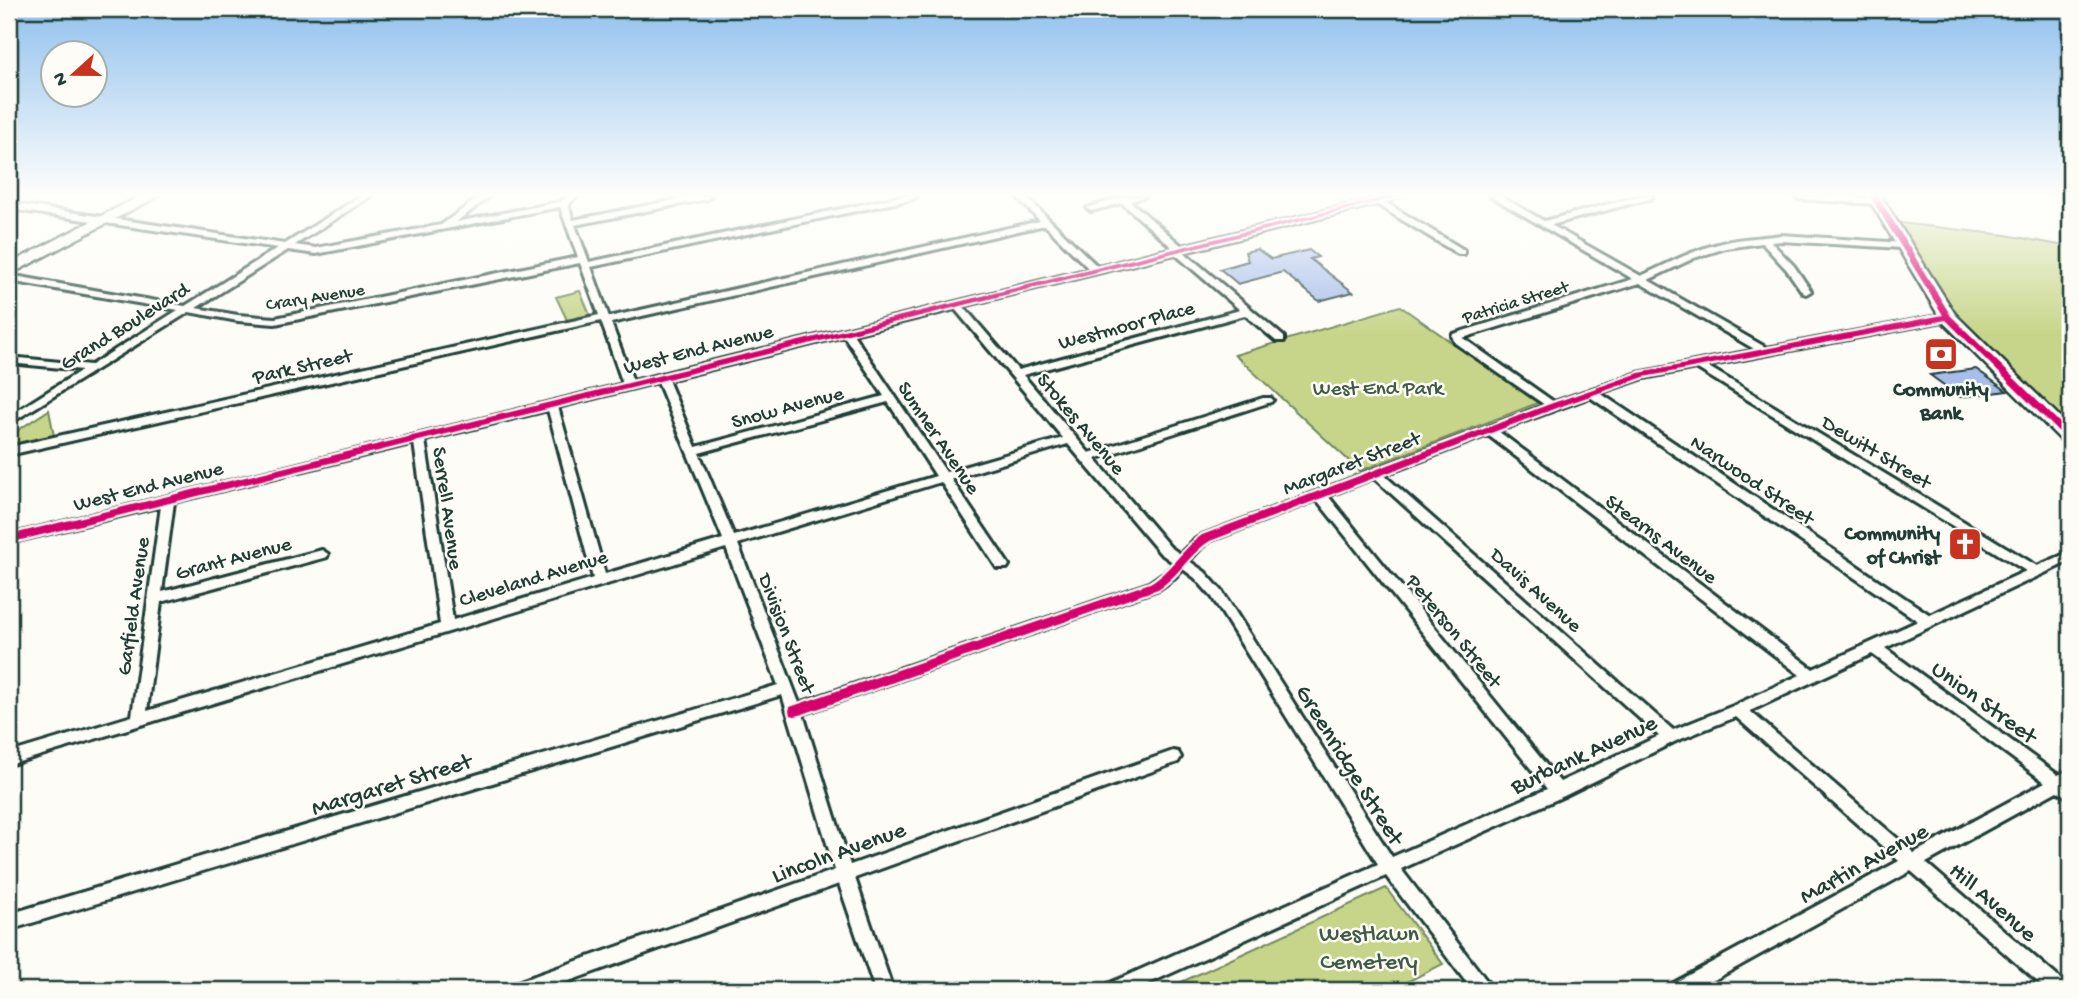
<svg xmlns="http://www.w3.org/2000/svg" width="2079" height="999" font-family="'Gochi Hand',sans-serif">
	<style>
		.green { fill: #c6d589; stroke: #72895e; stroke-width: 2 }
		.building { fill: #a7bdeb; stroke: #1f3d34; stroke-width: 2 }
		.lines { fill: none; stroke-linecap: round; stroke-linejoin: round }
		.minor-casing { stroke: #1f3d34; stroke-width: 6 }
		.primary-casing { stroke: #1f3d34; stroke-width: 5 }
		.minor { fill: #fdfcf7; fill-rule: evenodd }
		.primary { fill: #fdfcf7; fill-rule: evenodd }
		.cycleway-casing { stroke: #fdfcf7; stroke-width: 5 }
		.cycleway { fill: #d6006c; fill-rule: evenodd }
		.labels { text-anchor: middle; stroke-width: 5; stroke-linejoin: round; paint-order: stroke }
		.far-street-label { font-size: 18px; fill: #1f3d34; stroke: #fdfcf7 }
		.street-label { font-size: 21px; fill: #1f3d34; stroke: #fdfcf7 }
		.park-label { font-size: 21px; fill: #405b45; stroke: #fdfcf7 }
		.poi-label { font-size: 21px; font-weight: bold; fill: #1f3d34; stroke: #fdfcf7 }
		.near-street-label { font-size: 24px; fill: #1f3d34; stroke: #fdfcf7 }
		.near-park-label { font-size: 24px; fill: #405b45; stroke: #fdfcf7 }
	</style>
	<rect width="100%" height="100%" fill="#fdfcf7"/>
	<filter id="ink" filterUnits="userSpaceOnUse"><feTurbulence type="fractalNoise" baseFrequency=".0143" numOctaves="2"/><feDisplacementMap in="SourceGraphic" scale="14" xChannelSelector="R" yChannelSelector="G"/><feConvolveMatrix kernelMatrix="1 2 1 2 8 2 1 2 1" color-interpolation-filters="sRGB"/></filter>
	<g filter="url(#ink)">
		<!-- green -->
		<path class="green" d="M 1900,223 L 2006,235 L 2070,247 L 2070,426 L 1983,345 L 1950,306 Z
			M 580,291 L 590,315 L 567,320 L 556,297 Z
			M 1400,306 L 1538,403 L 1360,471 L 1235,355 Z
			M 49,410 L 54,436 L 9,446 L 9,436 Z
			M 1386,888 L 1443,964 L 1391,990 L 1164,990 Z"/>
		<!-- building -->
		<path class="building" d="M 1257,249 L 1271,259 L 1309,250 L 1318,257 L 1310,259 L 1353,292 L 1319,301 L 1283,272 L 1238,284 L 1220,269 L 1248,261 L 1245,252 Z
			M 1976,369 L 2007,391 L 1960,397 L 1930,375 Z"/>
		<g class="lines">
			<!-- minor casing -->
			<g class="minor-casing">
				<path id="minor" d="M 361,196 L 371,196 L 295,245 L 316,248 L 441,225 L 481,196 L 490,196 L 456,222 L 560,202 L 568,196 L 577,196 L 568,205 L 573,220 L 695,196 L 711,196 L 707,199 L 575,225 L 589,262 L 902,196 L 917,196 L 913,199 L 591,267 L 609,317 L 1040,221 L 1016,196 L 1025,196 L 1098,267 L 1173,248 L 1122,203 L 1091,211 L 1087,208 L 1123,197 L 1146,196 L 1130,201 L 1182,246 L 1377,198 L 1402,196 L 1385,202 L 1464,250 L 1464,254 L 1458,254 L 1376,204 L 1184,252 L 1284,337 L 1284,341 L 1276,341 L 1245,315 L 1023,375 L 1089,453 L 1263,398 L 1271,398 L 1273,400 L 1271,402 L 1095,459 L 1170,547 L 1180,554 L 1193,541 L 1202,535 L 1545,405 L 1455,343 L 1452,336 L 1453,334 L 1633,279 L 1490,196 L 1500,196 L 1544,221 L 1640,196 L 1653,196 L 1652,198 L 1551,225 L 1641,276 C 1667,264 1693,250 1722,243 C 1741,238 1762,238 1781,235 L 1905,243 L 1905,247 L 1902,248 L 1781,241 L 1771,242 L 1794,266 L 1811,291 L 1806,294 L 1803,293 L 1787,270 L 1762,243 L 1726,248 L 1694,258 L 1648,280 L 1767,348 L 1948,314 L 1953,317 L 1948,320 L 1707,366 L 2037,566 L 2070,552 L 2070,561 L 1885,648 L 2058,775 L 2070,770 L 2070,799 L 2057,791 L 1926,863 L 2066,984 L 2069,990 L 2047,990 L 1911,871 L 1696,990 L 1669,990 L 1672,984 L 1899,861 L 1736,717 L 1676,741 L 1564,796 L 1401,869 L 1489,984 L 1492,990 L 1472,990 L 1386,876 L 1134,990 L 1105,990 L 1108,984 L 1378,864 L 1212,597 L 1195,578 L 1183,569 L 1175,578 L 1159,589 L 803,714 L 850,865 L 1173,751 L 1178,752 L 1181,757 L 1178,762 L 855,878 L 893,990 L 875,990 L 839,884 L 544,990 L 511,990 L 514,984 L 520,981 L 835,870 L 782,695 L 9,930 L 9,914 L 778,685 L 726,548 L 9,765 L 9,753 L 132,716 L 161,506 L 9,543 L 9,535 L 623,384 L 601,321 L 9,455 L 9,447 L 599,315 L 580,263 L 275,324 L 238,321 L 189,312 L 9,424 L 9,416 L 82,370 L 9,363 L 9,357 L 91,365 L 178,310 L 9,281 L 9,275 L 185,306 L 278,248 L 9,209 L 9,203 L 285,244 ZM 560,207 L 578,257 L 275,318 L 238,315 L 196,308 L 288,250 L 316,254 ZM 1045,225 L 1089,269 L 633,381 L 611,323 ZM 1175,254 L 1240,310 L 1018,370 L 963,306 ZM 1640,283 L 1756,350 L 1638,373 L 1554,402 L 1463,338 ZM 955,309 L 1063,438 L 946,472 L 853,334 ZM 844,336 L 884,396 L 696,447 L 668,380 ZM 1696,368 L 2026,571 L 1930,615 L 1600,393 L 1644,378 ZM 658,382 L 723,539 L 605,574 L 558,407 ZM 1590,397 L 1918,621 L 1813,669 L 1498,431 ZM 888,402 L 936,476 L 734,536 L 699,453 ZM 548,410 L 593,578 L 453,620 L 425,440 ZM 1488,435 L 1800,675 L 1733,706 L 1673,730 L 1384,475 ZM 414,443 L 440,624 L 147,711 L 161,602 L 327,557 L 328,554 L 322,550 L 162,592 L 174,502 ZM 1068,444 L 1160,553 L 1174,563 L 1166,571 L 1149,583 L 799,703 L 738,544 L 941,482 L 997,568 L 1007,568 L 1009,565 L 1007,562 L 951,479 ZM 1374,478 L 1659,736 L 1560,782 L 1328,496 ZM 1317,500 L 1547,789 L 1392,857 L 1222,591 L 1205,572 L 1189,561 L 1202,547 L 1210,541 ZM 1872,654 L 2045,782 L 1914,853 L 1750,711 Z
					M 1795,196 L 1877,198 L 1881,201 L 1877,204 L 1799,199 Z"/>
			</g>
			<!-- primary casing -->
			<g class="primary-casing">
				<path id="primary" d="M 140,196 L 158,196 L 9,275 L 9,264 Z
					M 1867,196 L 1881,196 L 1955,314 L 2070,427 L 2070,444 L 2063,442 L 1942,321 Z"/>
			</g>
			<!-- minor -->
			<use href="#minor" class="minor"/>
			<!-- primary -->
			<use href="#primary" class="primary"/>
			<!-- cycleway casing -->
			<g class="cycleway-casing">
				<path id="cycleway" d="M 1390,196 L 1402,196 L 9,543 L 9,535 Z
					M 1870,196 L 1878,196 L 1951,316 L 2070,433 L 2070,441 L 2067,440 L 1946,320 L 1644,377 L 1556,408 L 1210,541 C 1189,554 1179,576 1158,589 L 800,715 L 795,716 L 790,715 L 789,711 L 790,707 L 1150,583 C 1171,571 1182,549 1202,535 L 1550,404 L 1639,373 L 1943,315 Z"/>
			</g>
			<!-- cycleway -->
			<use href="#cycleway" class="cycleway"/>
		</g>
	</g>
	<!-- sky -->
	<linearGradient id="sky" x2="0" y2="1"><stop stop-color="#90c0ee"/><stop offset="0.58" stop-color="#fefefb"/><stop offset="1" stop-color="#fefefb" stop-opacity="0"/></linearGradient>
	<rect width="2079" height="336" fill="url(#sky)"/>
	<!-- icons -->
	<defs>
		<g id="bank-square" transform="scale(1.75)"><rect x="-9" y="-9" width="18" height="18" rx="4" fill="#c8321e" stroke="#fdfcf7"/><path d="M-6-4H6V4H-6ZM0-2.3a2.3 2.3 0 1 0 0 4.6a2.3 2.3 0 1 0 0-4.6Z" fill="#fff"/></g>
		<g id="church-square" transform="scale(1.75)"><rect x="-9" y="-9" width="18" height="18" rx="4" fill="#c8321e" stroke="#fdfcf7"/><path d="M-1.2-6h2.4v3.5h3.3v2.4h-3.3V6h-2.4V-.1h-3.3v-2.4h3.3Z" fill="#fff"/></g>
	</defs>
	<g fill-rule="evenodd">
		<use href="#bank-square" x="1941" y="354"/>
		<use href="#church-square" x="1965" y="544"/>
	</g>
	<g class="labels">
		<!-- far-street labels -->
		<g class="far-street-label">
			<text transform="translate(315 296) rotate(-9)" y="6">Crary Avenue</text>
			<text transform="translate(1515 301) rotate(-17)" y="6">Patricia Street</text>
		</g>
		<!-- street labels -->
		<g class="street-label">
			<text transform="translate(1126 324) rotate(-15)" y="7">Westmoor Place</text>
			<text transform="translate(124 325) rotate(-32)" y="7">Grand Boulevard</text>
			<text transform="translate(698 348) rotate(-14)" y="7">West End Avenue</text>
			<text transform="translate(302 365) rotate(-13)" y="7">Park Street</text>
			<text transform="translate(787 406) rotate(-15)" y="7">Snow Avenue</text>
			<text transform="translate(1082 423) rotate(50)" y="7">Stokes Avenue</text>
			<text transform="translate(940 437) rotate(56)" y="7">Sumner Avenue</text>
			<text transform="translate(1877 451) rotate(31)" y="7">Dewitt Street</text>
			<text transform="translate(1351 462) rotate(-21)" y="7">Margaret Street</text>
			<text transform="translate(1753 479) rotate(34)" y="7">Narwood Street</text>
			<text transform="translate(148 485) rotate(-14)" y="7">West End Avenue</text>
			<text transform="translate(449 508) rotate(82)" y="7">Serrell Avenue</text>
			<text transform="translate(1662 538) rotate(37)" y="7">Stearns Avenue</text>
			<text transform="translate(233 557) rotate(-15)" y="7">Grant Avenue</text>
			<text transform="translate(533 577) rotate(-17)" y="7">Cleveland Avenue</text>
			<text transform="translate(1537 589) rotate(42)" y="7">Davis Avenue</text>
			<text transform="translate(132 606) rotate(-82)" y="7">Garfield Avenue</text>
			<text transform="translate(1455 630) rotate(51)" y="7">Peterson Street</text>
			<text transform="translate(788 633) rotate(69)" y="7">Division Street</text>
		</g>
		<!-- park labels -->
		<g class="park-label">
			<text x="1378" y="394">West End Park</text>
		</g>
		<!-- poi labels -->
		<g class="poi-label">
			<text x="1941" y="395">Community<tspan x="1941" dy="24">Bank</tspan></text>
			<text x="1940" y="539" text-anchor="end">Community<tspan x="1940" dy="24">of Christ</tspan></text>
		</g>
		<!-- near-street labels -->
		<g class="near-street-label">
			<text transform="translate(1985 701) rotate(36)" y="8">Union Street</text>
			<text transform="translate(1583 753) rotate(-25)" y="8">Burbank Avenue</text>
			<text transform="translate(1351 764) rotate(58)" y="8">Greenridge Street</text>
			<text transform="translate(391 783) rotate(-17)" y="8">Margaret Street</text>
			<text transform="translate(838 851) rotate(-20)" y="8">Lincoln Avenue</text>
			<text transform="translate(1863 862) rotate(-29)" y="8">Martin Avenue</text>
			<text transform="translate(1994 901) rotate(41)" y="8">Hill Avenue</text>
		</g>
		<!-- near-park labels -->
		<g class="near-park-label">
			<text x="1369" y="940">Westlawn<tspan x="1369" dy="28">Cemetery</tspan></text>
		</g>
	</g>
	<!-- margin -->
	<rect width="2079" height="999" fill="none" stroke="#fdfcf7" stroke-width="35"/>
	<rect x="18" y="18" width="2044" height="964" fill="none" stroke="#1f3d34" stroke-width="2.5" filter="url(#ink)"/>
	<!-- north arrow -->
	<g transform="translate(74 74) rotate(249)"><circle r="33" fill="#fdfcf7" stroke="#a4b0a9" stroke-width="2"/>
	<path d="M0-5L12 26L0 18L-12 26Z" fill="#c8321e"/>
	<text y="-10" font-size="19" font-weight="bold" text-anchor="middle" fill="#1f3d34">N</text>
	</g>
</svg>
